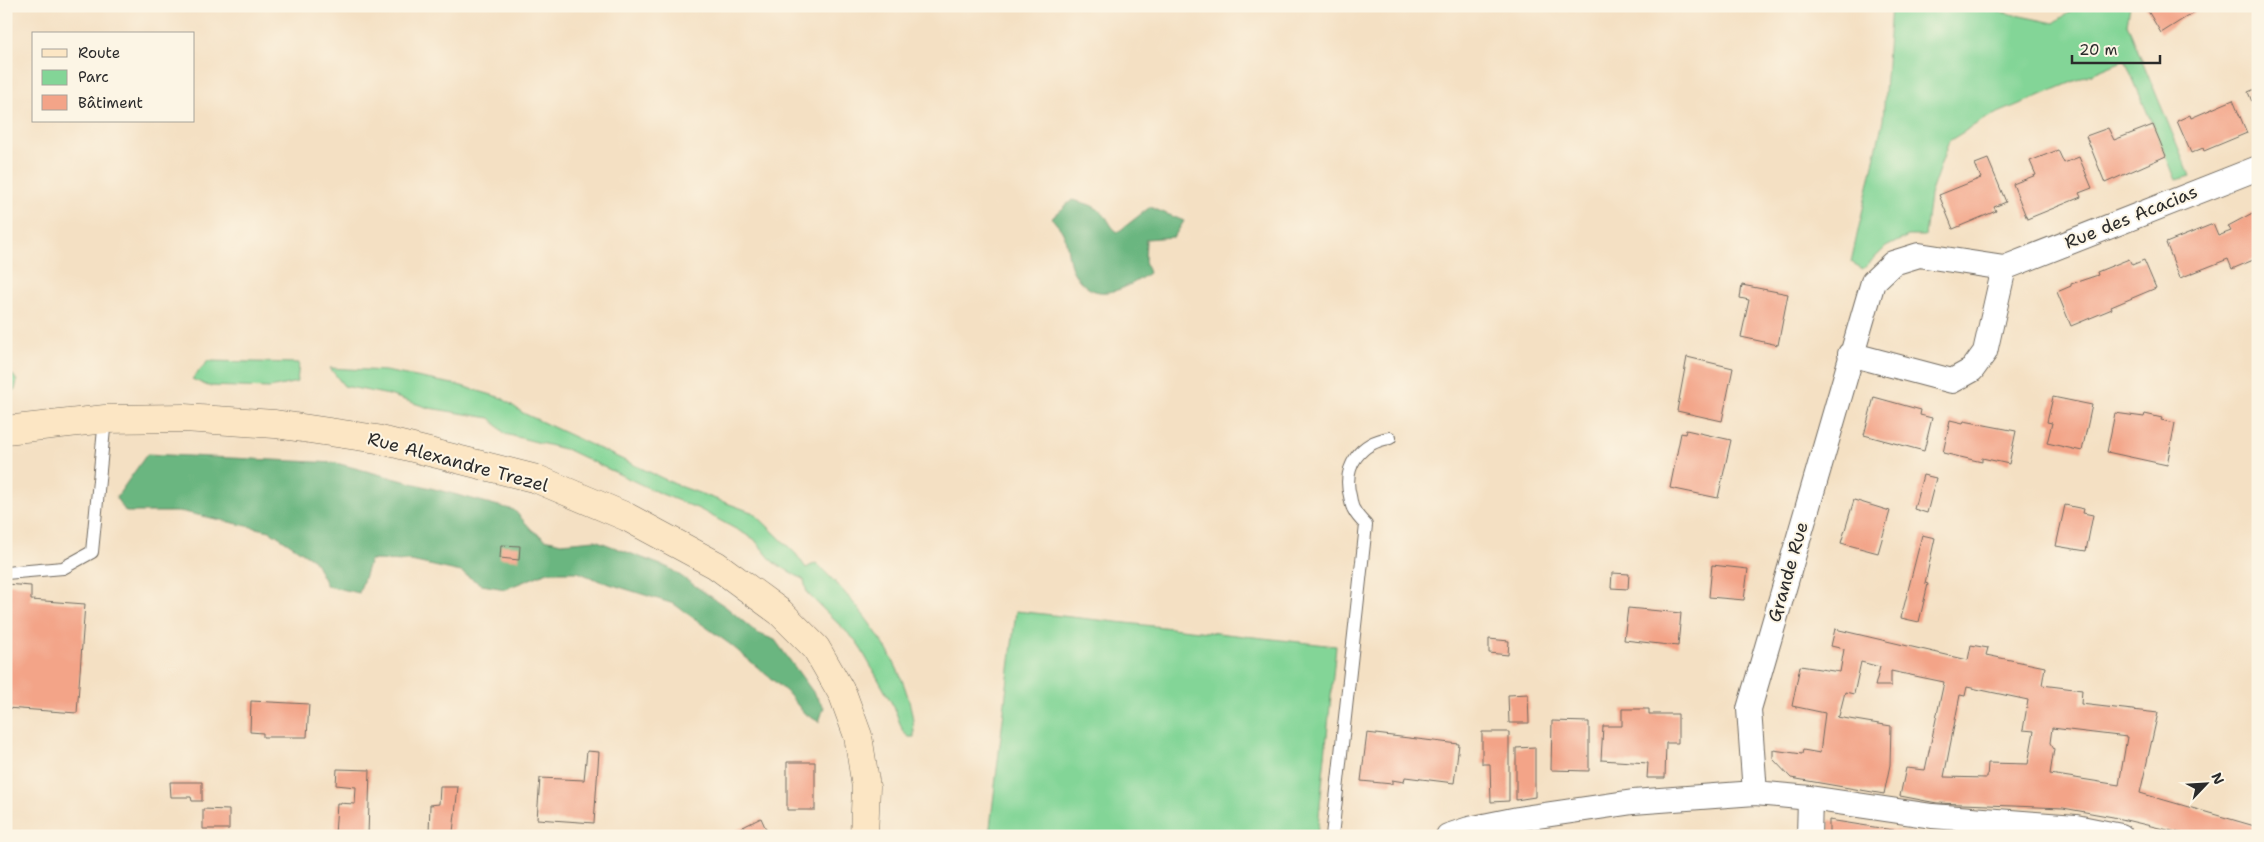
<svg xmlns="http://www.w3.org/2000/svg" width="2264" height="842" font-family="'Shantell Sans',sans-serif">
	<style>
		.green { fill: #83d597; stroke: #578061 }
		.forest { fill: #6ab680; stroke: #4a7056 }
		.building { fill: #f3a488; fill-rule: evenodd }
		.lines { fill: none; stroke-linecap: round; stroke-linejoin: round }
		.lane-casing { stroke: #716a60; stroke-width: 14 }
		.street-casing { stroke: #716a60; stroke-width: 26 }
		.secondary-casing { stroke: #716a60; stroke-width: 29 }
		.lane { stroke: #fff; stroke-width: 12 }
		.street { stroke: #fff; stroke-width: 24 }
		.secondary { stroke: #fce6c4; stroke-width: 28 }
		.labels { text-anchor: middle; stroke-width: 4; stroke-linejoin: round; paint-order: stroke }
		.street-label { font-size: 18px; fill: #2b2b2b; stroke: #fcf5e5 }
	</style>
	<rect width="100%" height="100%" fill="#fcf5e5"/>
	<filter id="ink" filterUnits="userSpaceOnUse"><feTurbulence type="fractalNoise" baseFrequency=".02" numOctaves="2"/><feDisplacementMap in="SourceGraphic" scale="10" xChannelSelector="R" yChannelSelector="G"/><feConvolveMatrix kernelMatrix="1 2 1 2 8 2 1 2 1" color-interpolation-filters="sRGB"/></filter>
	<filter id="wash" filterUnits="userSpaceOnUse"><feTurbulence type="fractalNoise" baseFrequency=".0096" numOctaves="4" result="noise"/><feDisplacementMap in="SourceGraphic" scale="20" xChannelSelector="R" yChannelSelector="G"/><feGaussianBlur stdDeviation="1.12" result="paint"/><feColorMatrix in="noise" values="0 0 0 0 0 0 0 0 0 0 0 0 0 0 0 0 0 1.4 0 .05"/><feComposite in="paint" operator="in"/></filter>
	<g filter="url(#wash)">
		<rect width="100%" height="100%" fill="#f4e0c3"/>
		<!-- green -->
		<path class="green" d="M 1891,6 L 1972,6 L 2054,23 L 2078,6 L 2130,6 L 2127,24 L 2190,176 L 2176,180 L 2125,60 L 1986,118 L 1949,141 L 1930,195 L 1925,236 L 1908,236 L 1886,247 L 1863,269 L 1851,262 L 1883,120 Z
			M 208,361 L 299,363 L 297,382 L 270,388 L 208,386 L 192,379 Z
			M 330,368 L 385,371 L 458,385 L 502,398 L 523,413 L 677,485 L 754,513 L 796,554 L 806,568 L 816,563 C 861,606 914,671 914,737 L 909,737 L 903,732 L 894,707 L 857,642 L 807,593 L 804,580 L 773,562 L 754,539 L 699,509 L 657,492 L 568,450 L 505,434 L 490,418 L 429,408 L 389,395 L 344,386 Z
			M 13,375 L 17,381 L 15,390 L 6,392 L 6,377 Z
			M 1016,611 L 1336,646 L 1317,836 L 989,836 Z"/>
		<!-- forest -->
		<path class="forest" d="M 1072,200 C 1085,203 1096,205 1105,216 C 1110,222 1111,228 1118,232 L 1150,207 L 1184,221 L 1174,237 L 1146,239 L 1145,261 L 1149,273 C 1124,290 1093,307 1073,271 C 1067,260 1069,245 1063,233 C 1061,228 1055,223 1052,218 Z
			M 147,454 L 336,463 L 514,510 L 532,530 L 545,539 L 561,543 L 595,540 L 669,568 L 726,607 L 757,633 L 775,640 L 824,707 L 819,722 L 804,713 L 787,692 L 731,645 L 674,604 L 600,581 L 578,572 L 548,572 L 505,589 L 482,585 L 461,572 L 411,561 L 370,560 L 359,593 L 327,586 L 314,560 L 270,531 L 184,512 L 126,512 L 116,498 Z"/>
		<g id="blocks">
			<!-- building -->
			<path class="building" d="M 2145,6 L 2204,6 L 2161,33 Z
				M 2255,89 L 2258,102 L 2253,104 L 2248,92 Z
				M 2233,100 L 2247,133 L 2204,151 L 2203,148 L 2191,153 L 2177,121 L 2190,115 L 2191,118 Z
				M 2153,125 L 2166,156 L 2105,183 L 2086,136 L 2108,128 L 2114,140 Z
				M 2058,150 L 2064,163 L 2079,157 L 2092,188 L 2079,193 L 2081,197 L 2027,219 L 2013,184 L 2036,175 L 2030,161 Z
				M 1988,159 L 2006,202 L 1994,207 L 1996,211 L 1953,229 L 1939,195 L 1981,178 L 1975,164 Z
				M 2258,210 L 2258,258 L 2232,269 L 2228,259 L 2180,278 L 2166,243 L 2213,224 L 2218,236 L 2231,231 L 2228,226 Z
				M 2129,259 L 2132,265 L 2144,260 L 2156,288 L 2111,307 L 2112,309 L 2071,326 L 2057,292 L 2071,286 L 2071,284 L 2098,275 L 2097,272 Z
				M 1742,285 L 1788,294 L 1778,345 L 1741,337 L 1749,300 L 1740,298 Z
				M 1687,357 L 1733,368 L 1722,421 L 1677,411 Z
				M 1874,397 L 1921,410 L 1920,415 L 1932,418 L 1924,451 L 1864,435 Z
				M 2053,397 L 2092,405 L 2082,451 L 2047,443 L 2052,423 L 2047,422 Z
				M 2115,413 L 2144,417 L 2145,414 L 2162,418 L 2161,420 L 2175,423 L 2167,465 L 2107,452 Z
				M 1950,420 L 1963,423 L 1964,421 L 2016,431 L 2009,464 L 1982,458 L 1982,462 L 1943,453 Z
				M 1686,430 L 1731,440 L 1718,498 L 1670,488 L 1681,433 L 1685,434 Z
				M 1923,475 L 1936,478 L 1927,513 L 1914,509 Z
				M 1854,500 L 1890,511 L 1878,553 L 1841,543 Z
				M 2065,505 L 2084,509 L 2083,513 L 2093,515 L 2086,551 L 2056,546 Z
				M 1922,535 L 1935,538 L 1925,583 L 1928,584 L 1919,622 L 1901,618 Z
				M 501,545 L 520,546 L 519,560 L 500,558 Z
				M 1712,565 L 1748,569 L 1744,600 L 1709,597 Z
				M 1612,573 L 1629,574 L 1628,589 L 1611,588 Z
				M 6,584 L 31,586 L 31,600 L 85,604 L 77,713 L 6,708 Z
				M 1628,608 L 1681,613 L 1678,646 L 1624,640 Z
				M 1835,629 L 1968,660 L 1971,645 L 1988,648 L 1986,655 L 2045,667 L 2042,685 L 2082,690 L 2081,704 L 2158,713 L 2140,793 L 2258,827 L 2258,836 L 2193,836 L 2113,817 L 2063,808 L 1937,803 L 1900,796 L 1906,768 L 1925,770 L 1944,682 L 1891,671 L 1891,686 L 1875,686 L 1880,667 L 1861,662 L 1854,694 L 1845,692 L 1839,716 L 1837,717 L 1891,726 L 1890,765 L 1884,794 L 1791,778 L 1773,759 L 1773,750 L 1802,754 L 1803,750 L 1820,753 L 1825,713 L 1792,706 L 1800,666 L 1840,672 L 1844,649 L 1831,646 ZM 1967,687 L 2028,700 L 2023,730 L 2034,731 L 2028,764 L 1988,763 L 1987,778 L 1944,777 L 1960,695 L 1965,696 ZM 2052,728 L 2127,737 L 2119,785 L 2050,774 L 2054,749 L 2050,743 Z
				M 1489,639 L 1509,641 L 1508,655 L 1489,653 Z
				M 1528,694 L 1529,723 L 1509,723 L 1508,695 Z
				M 251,701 L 309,704 L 307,737 L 263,737 L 263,733 L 250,732 Z
				M 1622,709 L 1649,709 L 1649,714 L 1678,714 L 1678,743 L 1666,743 L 1665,778 L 1647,778 L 1648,763 L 1601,760 L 1603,726 L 1622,726 Z
				M 1552,721 L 1589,722 L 1589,771 L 1551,770 Z
				M 1482,732 L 1509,732 L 1509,801 L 1491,802 L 1490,764 L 1482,764 Z
				M 1367,733 L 1459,744 L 1454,783 L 1405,777 L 1404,782 L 1392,780 L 1392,784 L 1361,781 Z
				M 1535,747 L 1535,797 L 1516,800 L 1516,748 Z
				M 587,751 L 599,752 L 594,823 L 537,819 L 540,778 L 584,780 Z
				M 787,762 L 815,762 L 815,810 L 787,810 Z
				M 337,769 L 370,770 L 368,836 L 335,836 L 337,803 L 355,804 L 356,787 L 336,785 Z
				M 170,782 L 202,782 L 202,801 L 192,801 L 191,797 L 171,797 Z
				M 440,787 L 458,787 L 453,832 L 429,832 L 430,805 L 439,804 Z
				M 203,809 L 229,810 L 229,829 L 203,829 Z
				M 761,818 L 769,836 L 723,836 L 745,826 Z
				M 1829,820 L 1925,835 L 1925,836 L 1829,836 Z"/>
		</g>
	</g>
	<g filter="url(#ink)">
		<use href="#blocks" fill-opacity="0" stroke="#716a60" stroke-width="1"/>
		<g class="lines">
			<!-- lane casing -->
			<g class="lane-casing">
				<path id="lane" d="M 6,573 L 63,568 L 92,552 L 105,419
					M 1332,836 L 1366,525 C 1362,521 1357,516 1354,510 C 1351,506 1351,500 1350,496 C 1342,466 1361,442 1390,438"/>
			</g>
			<!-- street casing -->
			<g class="street-casing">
				<path id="street" d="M 2004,268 L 2258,168
					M 1850,354 L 1952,381 L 1972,370 L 1985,352 L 2004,268
					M 1755,793 L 1749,709 L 1873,282 L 1893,263 L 1919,255 L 2004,268
					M 1448,836 L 1469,829 L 1518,819 L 1633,802 L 1755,793 L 1810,798 L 1932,816 L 2076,827 L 2121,836
					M 1809,836 L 1810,798"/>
			</g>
			<!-- secondary casing -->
			<g class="secondary-casing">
				<path id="secondary" d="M 6,430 L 105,419 L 184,418 L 275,424 L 377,439 L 537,479 L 627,517 L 716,565 L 780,612 L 816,648 L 843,695 L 858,736 L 866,787 L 864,836"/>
			</g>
			<!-- lane -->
			<use href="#lane" class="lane"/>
			<!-- street -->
			<use href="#street" class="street"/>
			<!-- secondary -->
			<use href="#secondary" class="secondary"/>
		</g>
	</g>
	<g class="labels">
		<!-- street labels -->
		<g class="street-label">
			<text transform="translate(2131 217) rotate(-22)" y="6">Rue des Acacias</text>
			<text transform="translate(458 462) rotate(15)" y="6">Rue Alexandre Trezel</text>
			<text transform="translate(1788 572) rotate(-74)" y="6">Grande Rue</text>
		</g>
	</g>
	<!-- margin -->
	<rect width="2264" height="842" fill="none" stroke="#fcf5e5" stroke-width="25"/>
	<!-- legend -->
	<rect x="32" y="32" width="162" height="90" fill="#fcf5e5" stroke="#a8a49b"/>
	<rect x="42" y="49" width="25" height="8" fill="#fce6c4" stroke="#a8a49b"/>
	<text x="78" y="58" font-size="15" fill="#2b2b2b">Route</text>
	<rect x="42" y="70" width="25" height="15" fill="#83d597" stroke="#a8a49b"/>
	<text x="78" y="82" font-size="15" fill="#2b2b2b">Parc</text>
	<rect x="42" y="95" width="25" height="15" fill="#f3a488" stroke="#a8a49b"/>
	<text x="78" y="108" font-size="15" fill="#2b2b2b">Bâtiment</text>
	<!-- north arrow -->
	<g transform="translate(2206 784) rotate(65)" stroke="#fcf5e5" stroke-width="4" paint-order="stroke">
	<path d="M0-4L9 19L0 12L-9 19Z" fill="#2b2b2b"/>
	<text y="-8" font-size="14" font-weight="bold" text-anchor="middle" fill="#2b2b2b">N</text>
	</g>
	<!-- scale -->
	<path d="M2072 55v8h88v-8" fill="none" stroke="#2b2b2b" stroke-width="2.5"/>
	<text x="2079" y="55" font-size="15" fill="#2b2b2b" stroke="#fcf5e5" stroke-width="4" paint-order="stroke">20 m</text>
</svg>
